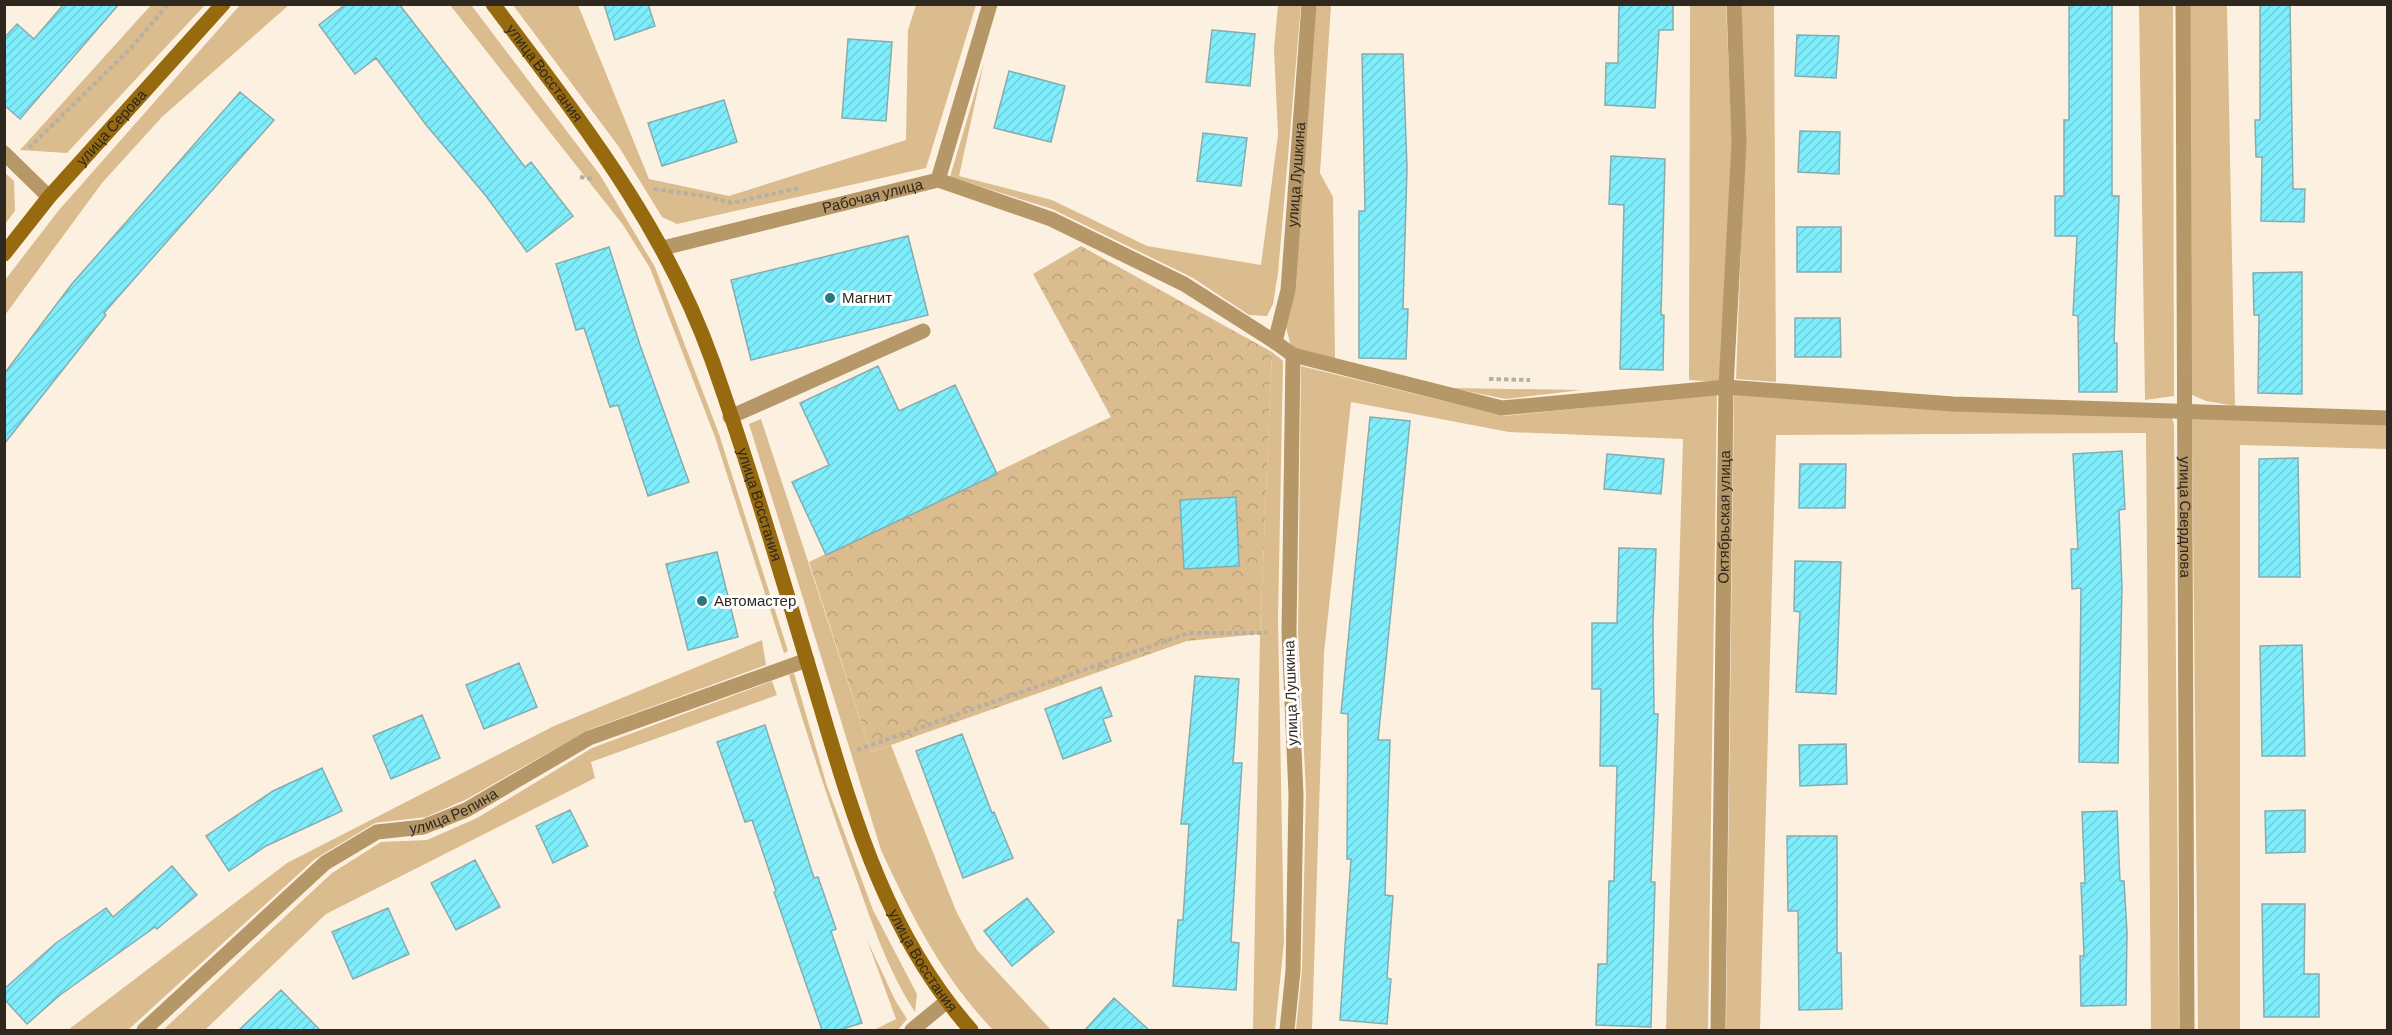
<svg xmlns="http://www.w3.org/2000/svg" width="2392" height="1035" font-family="Barlow,sans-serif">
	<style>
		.grass { fill: #dabc8f }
		.forest { fill: url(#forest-crowns) }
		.building { fill: url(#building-hatch); stroke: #87acb0; stroke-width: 1.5 }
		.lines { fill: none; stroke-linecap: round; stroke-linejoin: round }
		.path { stroke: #b9afa1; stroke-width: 4; stroke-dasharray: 4.5 3; stroke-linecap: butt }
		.service { stroke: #b69768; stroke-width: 15 }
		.minor { stroke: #b69768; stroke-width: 15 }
		.secondary { stroke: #976a10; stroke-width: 15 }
		.poi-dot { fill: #2d757e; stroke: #fff; stroke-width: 2 }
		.labels { text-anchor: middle; stroke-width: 6; stroke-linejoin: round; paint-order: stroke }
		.street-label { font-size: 15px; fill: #2f281e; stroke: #fff }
		.poi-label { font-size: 15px; fill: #2f281e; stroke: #fff; text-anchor: start }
	</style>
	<defs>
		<pattern id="forest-crowns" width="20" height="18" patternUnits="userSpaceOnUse" patternTransform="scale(1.5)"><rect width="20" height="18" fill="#dabc8f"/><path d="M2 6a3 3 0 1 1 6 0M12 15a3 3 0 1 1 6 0" fill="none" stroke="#bba27b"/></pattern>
		<pattern id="building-hatch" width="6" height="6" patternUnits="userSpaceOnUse" patternTransform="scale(1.5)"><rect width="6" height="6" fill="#7feefc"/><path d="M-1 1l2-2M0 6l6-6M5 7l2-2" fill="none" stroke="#6eccd8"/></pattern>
	</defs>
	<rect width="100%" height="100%" fill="#fcf1e1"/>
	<!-- grass -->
	<path class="grass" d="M 152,4 L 205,5 L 67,153 L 20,150 Z
		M 240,5 L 289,5 L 162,117 L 102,183 L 5,315 L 5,280 L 59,210 Z
		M 450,5 L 471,5 L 475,10 L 600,175 L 655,267 L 719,434 L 788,651 L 784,653 L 715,437 L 650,268 L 623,225 Z
		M 513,5 L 578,5 L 649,179 L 729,196 L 906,140 L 908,30 L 916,5 L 976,5 L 926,168 L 677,224 L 662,217 L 619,147 Z
		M 1278,5 L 1301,5 L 1278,273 L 1273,304 L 1267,316 L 1249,315 L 1193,278 L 1052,209 L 950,177 L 984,62 L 959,176 L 1052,200 L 1147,246 L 1261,265 L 1278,135 L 1274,49 Z
		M 1316,5 L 1331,5 L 1320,173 L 1333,197 L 1335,360 L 1293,355 L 1286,327 Z
		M 1690,5 L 1726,5 L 1732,144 L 1720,382 L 1689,380 Z
		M 1741,5 L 1774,5 L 1776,382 L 1736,379 L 1745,139 Z
		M 2139,5 L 2173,5 L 2174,396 L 2145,400 Z
		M 2189,5 L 2227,5 L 2235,406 L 2206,401 L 2190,394 Z
		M 4,172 L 14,181 L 15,211 L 5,224 Z
		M 1272,352 L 1283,361 L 1278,619 L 1284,942 L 1275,1030 L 1253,1030 L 1260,634 Z
		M 1301,366 L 1504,416 L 1717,394 L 1708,1030 L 1666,1030 L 1683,439 L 1509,432 L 1351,402 L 1324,653 L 1312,1030 L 1296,1030 L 1302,969 L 1306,793 L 1298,631 Z
		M 1451,388 L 1582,390 L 1506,399 Z
		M 1734,392 L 2172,418 L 2174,424 L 2179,1030 L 2151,1030 L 2146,433 L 1776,435 L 1760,1030 L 1726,1030 Z
		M 2192,417 L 2387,425 L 2387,449 L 2240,445 L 2240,1030 L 2198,1030 Z
		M 761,419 L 871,752 L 891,745 L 956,911 L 977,950 L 1051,1030 L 993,1030 C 943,978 911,915 881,850 L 749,424 Z
		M 762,640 L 766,665 L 588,730 L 467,799 L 426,817 L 375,823 L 315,859 L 128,1030 L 68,1030 L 287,863 L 554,726 Z
		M 794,673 L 827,786 L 873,910 L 917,994 L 915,1012 C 888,971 871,921 855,875 C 831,809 809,742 789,675 Z
		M 772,681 L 777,695 L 591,762 L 595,778 L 326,914 L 205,1030 L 163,1030 L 332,873 L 381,842 L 427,840 L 477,818 L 592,748 Z
		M 867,940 L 895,1000 L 907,1019 L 898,1030 L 874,1030 L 896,1019 Z"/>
	<!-- forest -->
	<path class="forest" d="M 1081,246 L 1272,352 L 1260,634 L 1187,641 L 871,752 L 809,562 L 1111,417 L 1033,274 Z"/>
	<!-- building -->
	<path class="building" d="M 64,4 L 119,4 L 20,119 L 4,105 L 4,38 L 17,24 L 34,39 Z
		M 346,4 L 399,4 L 525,167 L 531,162 L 573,216 L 527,252 L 486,196 L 427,126 L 376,58 L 355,74 L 319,25 Z
		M 604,4 L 648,4 L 655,26 L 615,40 Z
		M 1619,4 L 1673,4 L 1673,30 L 1659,30 L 1655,108 L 1605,105 L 1606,63 L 1618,63 Z
		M 2069,4 L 2112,4 L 2112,196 L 2119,196 L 2114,343 L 2117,343 L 2117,392 L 2079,392 L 2078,316 L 2073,315 L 2077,236 L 2055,236 L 2055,196 L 2064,196 L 2064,120 L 2069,120 Z
		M 2260,4 L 2290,4 L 2293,189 L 2305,189 L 2304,222 L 2261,221 L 2262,157 L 2256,157 L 2255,120 L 2260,120 Z
		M 1212,30 L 1255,34 L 1250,86 L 1206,82 Z
		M 1797,35 L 1839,36 L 1836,78 L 1795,76 Z
		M 848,39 L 892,42 L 886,121 L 842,118 Z
		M 1362,54 L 1403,54 L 1407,167 L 1403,309 L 1408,309 L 1406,359 L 1359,358 L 1359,211 L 1365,211 Z
		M 1009,71 L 1065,86 L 1051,142 L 994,128 Z
		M 240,92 L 274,120 L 104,313 L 106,315 L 4,444 L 4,374 L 71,285 Z
		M 724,100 L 737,142 L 662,166 L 648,123 Z
		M 1800,131 L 1840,132 L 1839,174 L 1798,172 Z
		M 1203,133 L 1247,138 L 1241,186 L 1197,181 Z
		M 1611,156 L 1665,159 L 1661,315 L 1664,315 L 1663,370 L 1620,369 L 1624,205 L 1609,204 Z
		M 1797,227 L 1841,227 L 1841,272 L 1797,272 Z
		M 908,236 L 928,315 L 751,360 L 731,280 Z
		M 609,247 L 640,345 L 689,482 L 648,496 L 618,405 L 610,407 L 584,328 L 576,330 L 556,264 Z
		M 2302,272 L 2302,394 L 2258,393 L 2259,315 L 2254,315 L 2253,273 Z
		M 1795,318 L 1840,318 L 1841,357 L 1795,357 Z
		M 878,366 L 899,411 L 955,385 L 997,474 L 826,555 L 792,482 L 829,465 L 800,403 Z
		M 1370,417 L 1410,421 L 1378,740 L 1390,740 L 1385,895 L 1393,896 L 1387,978 L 1391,979 L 1387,1024 L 1340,1020 L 1351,859 L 1347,859 L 1348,714 L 1341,713 Z
		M 2122,451 L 2125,509 L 2119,510 L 2122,587 L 2118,763 L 2079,762 L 2081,588 L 2072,589 L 2071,549 L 2078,549 L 2073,454 Z
		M 1607,454 L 1664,459 L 1661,494 L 1604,489 Z
		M 2298,458 L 2300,577 L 2259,577 L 2259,459 Z
		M 1800,464 L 1846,464 L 1845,508 L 1799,508 Z
		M 1236,497 L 1239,566 L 1184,569 L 1180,500 Z
		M 1619,548 L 1656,549 L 1653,623 L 1654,714 L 1658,714 L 1651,882 L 1655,882 L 1651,1027 L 1596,1025 L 1598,964 L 1607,964 L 1609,881 L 1614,881 L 1617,766 L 1600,766 L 1601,689 L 1592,689 L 1592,623 L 1617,623 Z
		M 717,552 L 738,637 L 688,650 L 666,564 Z
		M 1795,561 L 1841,562 L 1836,694 L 1796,692 L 1800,612 L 1794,611 Z
		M 2302,645 L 2305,756 L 2262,756 L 2260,646 Z
		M 519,663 L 537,707 L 484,729 L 466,685 Z
		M 1195,676 L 1239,679 L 1233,763 L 1242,763 L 1231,942 L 1239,943 L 1236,990 L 1173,986 L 1178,920 L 1183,920 L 1189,824 L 1181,824 Z
		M 1101,687 L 1112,716 L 1103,719 L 1111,741 L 1063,759 L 1045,709 Z
		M 422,715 L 440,758 L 391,779 L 373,736 Z
		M 765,725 L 814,878 L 818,877 L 836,929 L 831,931 L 862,1023 L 839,1030 L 822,1030 L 774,892 L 776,891 L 752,820 L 745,822 L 717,742 Z
		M 962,734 L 992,813 L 994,812 L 1013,858 L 963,878 L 916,751 Z
		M 1846,744 L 1847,784 L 1800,786 L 1799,745 Z
		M 322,768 L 342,811 L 266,846 L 229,871 L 206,836 L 273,791 Z
		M 570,810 L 588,846 L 553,863 L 536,826 Z
		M 2305,810 L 2305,852 L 2266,853 L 2265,811 Z
		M 2117,811 L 2120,881 L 2124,881 L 2127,932 L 2126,1005 L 2081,1006 L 2080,956 L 2084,956 L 2081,883 L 2085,883 L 2082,812 Z
		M 1787,836 L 1837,836 L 1837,953 L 1841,953 L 1842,1009 L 1799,1010 L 1798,911 L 1788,911 Z
		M 475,860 L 500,907 L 456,930 L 431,883 Z
		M 172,866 L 197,895 L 157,929 L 155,927 L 60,995 L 27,1024 L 4,999 L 4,989 L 56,943 L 106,908 L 113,917 Z
		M 1027,898 L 1054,932 L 1012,966 L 984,931 Z
		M 2262,904 L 2305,904 L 2304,974 L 2319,974 L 2319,1017 L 2264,1017 Z
		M 388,908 L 409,954 L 353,979 L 332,932 Z
		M 281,990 L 320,1030 L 239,1030 Z
		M 1114,998 L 1149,1030 L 1085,1030 Z"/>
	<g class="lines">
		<!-- path -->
		<path class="path" d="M 29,148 L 132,47 L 168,4
			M 580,177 L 593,179
			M 654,189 L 705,196 L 732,203 L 799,188
			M 1489,379 L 1530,380
			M 857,750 L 1188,633 L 1267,633"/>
		<!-- service -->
		<path class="service" d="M 938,180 L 1051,219 L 1184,284 L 1275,342
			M 1293,355 L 1502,408 L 1726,387 L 1953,404 L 2388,418
			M 730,417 L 923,331"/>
		<!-- minor -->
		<g class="minor">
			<path id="s1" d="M 2183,4 L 2187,1030"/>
			<path d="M 4,153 L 49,197"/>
			<path id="s2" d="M 663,248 L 938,180 L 990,4"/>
			<path id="s3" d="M 144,1030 L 325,863 L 377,832 L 423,827 L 466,810 L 589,738 L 807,660"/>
			<path d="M 912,1030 L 946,1002"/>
			<path id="s4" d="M 1287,1030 L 1293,971 L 1296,795 L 1289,633 L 1293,355 L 1275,342 L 1288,290 L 1309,4"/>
			<path id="s5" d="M 1718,1030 L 1726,387 L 1739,143 L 1734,4"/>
		</g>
		<!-- secondary -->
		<g class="secondary">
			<path id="s6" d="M 493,4 C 579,119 663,223 712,360 C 747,459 777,560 807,661 C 847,793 878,925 971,1030"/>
			<path id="s7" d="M 4,254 L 49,197 L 223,4"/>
		</g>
	</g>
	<!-- markers -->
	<g class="poi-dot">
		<circle cx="830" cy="298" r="6"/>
		<circle cx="702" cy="601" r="6"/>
	</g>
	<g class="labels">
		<!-- street labels -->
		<g class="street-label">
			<text dy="5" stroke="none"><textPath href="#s6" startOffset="86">улица Восстания</textPath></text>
			<text dy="5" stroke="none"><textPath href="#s7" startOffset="166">улица Серова</textPath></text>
			<text dy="5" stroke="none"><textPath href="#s4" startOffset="867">улица Лушкина</textPath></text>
			<text dy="5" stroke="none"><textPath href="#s2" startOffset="216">Рабочая улица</textPath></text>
			<text dy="5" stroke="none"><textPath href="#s6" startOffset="572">улица Восстания</textPath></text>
			<text dy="5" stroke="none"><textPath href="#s5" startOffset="513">Октябрьская улица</textPath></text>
			<text dy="5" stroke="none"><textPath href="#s1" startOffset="513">улица Свердлова</textPath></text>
			<text transform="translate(1291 693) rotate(-92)" y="5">улица Лушкина</text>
			<text dy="5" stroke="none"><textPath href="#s3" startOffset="387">улица Репина</textPath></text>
			<text dy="5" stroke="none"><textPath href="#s6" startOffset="1058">улица Восстания</textPath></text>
		</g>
		<!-- poi labels -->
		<g class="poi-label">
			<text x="842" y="303">Магнит</text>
			<text x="714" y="606">Автомастер</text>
		</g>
	</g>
	<!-- border -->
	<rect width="2392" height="1035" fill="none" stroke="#2f281e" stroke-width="12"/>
</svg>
